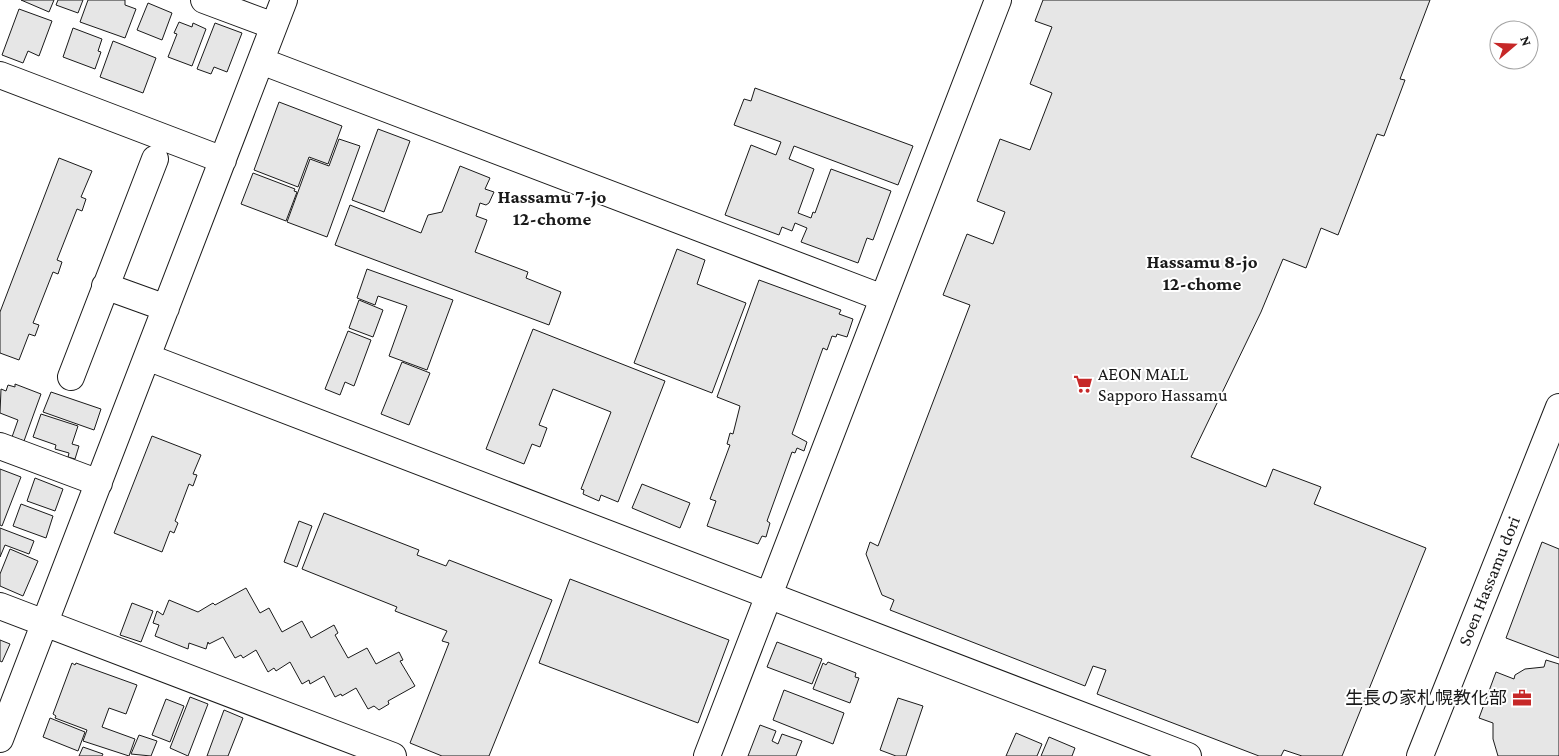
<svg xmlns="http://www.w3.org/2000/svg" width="1559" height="756" font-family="'Crimson Pro','Noto Sans JP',serif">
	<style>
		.building { fill: #e6e6e6; stroke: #1a1a1a }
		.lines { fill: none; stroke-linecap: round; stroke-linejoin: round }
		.minor-casing { stroke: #1a1a1a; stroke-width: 28 }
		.minor { stroke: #fff; stroke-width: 26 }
		.labels { text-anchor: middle; stroke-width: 4; stroke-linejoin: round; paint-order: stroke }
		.poi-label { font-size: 18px; fill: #1a1a1a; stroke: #fff; text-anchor: start }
		.street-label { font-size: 18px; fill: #1a1a1a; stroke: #fff }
		.neighbourhood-label { font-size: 19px; font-weight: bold; fill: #1a1a1a; stroke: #fff }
	</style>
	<rect width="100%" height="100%" fill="#fff"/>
	<!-- building -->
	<path class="building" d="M 21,0 L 54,0 L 49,12 Z
		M 58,0 L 83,0 L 78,13 L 56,5 Z
		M 88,0 L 125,0 L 125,5 L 136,9 L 125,38 L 80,22 Z
		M 1043,0 L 1430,0 L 1400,79 L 1405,80 L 1384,136 L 1377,134 L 1338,235 L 1321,228 L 1306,268 L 1283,259 L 1261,312 L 1191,457 L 1266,487 L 1273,469 L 1321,487 L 1314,504 L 1426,548 L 1342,756 L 1302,756 L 1284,750 L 1281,756 L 1259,756 L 1097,694 L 1106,670 L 1093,666 L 1085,686 L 890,610 L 894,600 L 882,595 L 866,554 L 870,542 L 878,546 L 970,305 L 943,295 L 967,234 L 993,244 L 1005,212 L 977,201 L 1000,139 L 1030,150 L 1052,93 L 1030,84 L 1052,27 L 1035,21 Z
		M 148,3 L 172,13 L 162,40 L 137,30 Z
		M 19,9 L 52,21 L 39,56 L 28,51 L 23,63 L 2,55 Z
		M 179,22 L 192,27 L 193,23 L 206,29 L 192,66 L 168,57 L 177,34 L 174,33 Z
		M 215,23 L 242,33 L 227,72 L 214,67 L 211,74 L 197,69 Z
		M 73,28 L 102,39 L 98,51 L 101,52 L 95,69 L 63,57 Z
		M 113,41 L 156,58 L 143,93 L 100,77 Z
		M 755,88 L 913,146 L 898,185 L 794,146 L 789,159 L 814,169 L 798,213 L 811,218 L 813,212 L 815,213 L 831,169 L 891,191 L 873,240 L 867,238 L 858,263 L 801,242 L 807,228 L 795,223 L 792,231 L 782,227 L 779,235 L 725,215 L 751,145 L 776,155 L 781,142 L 734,125 L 744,99 L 751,101 Z
		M 279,102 L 342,126 L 328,164 L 309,157 L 298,187 L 254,170 Z
		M 378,129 L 410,141 L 384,212 L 352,200 Z
		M 339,139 L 360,146 L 327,237 L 287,222 L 310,159 L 329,166 Z
		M 59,158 L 92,171 L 81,197 L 86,199 L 82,211 L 77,209 L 57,260 L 62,262 L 58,274 L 53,272 L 33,323 L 39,325 L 35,336 L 29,334 L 19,360 L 0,353 L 0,312 Z
		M 460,166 L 490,178 L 485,189 L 494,192 L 489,203 L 486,205 L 480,203 L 476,216 L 487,220 L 475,252 L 528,272 L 526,278 L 561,292 L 549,325 L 335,245 L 350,205 L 421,233 L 428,215 L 442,212 Z
		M 253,173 L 295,189 L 294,191 L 297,192 L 286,221 L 241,204 Z
		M 677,249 L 705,260 L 697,284 L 746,303 L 712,393 L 634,363 Z
		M 367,269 L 453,300 L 427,370 L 389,356 L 407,306 L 378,296 L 375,305 L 357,298 Z
		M 759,280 L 841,310 L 839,314 L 853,319 L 847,337 L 837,334 L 836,337 L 832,336 L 827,350 L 823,348 L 792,434 L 807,442 L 804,451 L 797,448 L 795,453 L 792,452 L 767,521 L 770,523 L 766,537 L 762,536 L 758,544 L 707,526 L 716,501 L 710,499 L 730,445 L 727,444 L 730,433 L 733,434 L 740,406 L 717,397 Z
		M 359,300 L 383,310 L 373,337 L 349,328 Z
		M 533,329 L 665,381 L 618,502 L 601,495 L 599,501 L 583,494 L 584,490 L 581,489 L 611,412 L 553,389 L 539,425 L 547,428 L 540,447 L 532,444 L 524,464 L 486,449 Z
		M 348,331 L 371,340 L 354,386 L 345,382 L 340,395 L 325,389 Z
		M 402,362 L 430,373 L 409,425 L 381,414 Z
		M 15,384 L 41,394 L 24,441 L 12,437 L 18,420 L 0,413 L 1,389 L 6,391 L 8,385 L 15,387 Z
		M 51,392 L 101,409 L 94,430 L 43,412 Z
		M 41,414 L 78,426 L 72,444 L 79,446 L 75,459 L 68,457 L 69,453 L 55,449 L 56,445 L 33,437 Z
		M 152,436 L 201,455 L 193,474 L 197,475 L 193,486 L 189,484 L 175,521 L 178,523 L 174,533 L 170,531 L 162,552 L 114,533 Z
		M 0,469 L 21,477 L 2,526 L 0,525 Z
		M 35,478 L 63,489 L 55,511 L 27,501 Z
		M 642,484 L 690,503 L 680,528 L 632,508 Z
		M 21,504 L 53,516 L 46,538 L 13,526 Z
		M 324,513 L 419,550 L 417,555 L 446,566 L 449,560 L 552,600 L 489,756 L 442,756 L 410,743 L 449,643 L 442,641 L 447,631 L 395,611 L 397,607 L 302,569 Z
		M 299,521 L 312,526 L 297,567 L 284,562 Z
		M 0,528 L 34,541 L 29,554 L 5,545 L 0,557 Z
		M 1542,542 L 1559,549 L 1559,658 L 1506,638 Z
		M 10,549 L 38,561 L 23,596 L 0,586 L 0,574 Z
		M 570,579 L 729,640 L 698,723 L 539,663 Z
		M 246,588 L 260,613 L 269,608 L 282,632 L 302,621 L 311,638 L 334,625 L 338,633 L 335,635 L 348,658 L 367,648 L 376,664 L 399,652 L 403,660 L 400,661 L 415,686 L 388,701 L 389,704 L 379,710 L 374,706 L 368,709 L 356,688 L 342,696 L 341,694 L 335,697 L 324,676 L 310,684 L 309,680 L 302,684 L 290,662 L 276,671 L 274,668 L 268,672 L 256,650 L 243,658 L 241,655 L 235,658 L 223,637 L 209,644 L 208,642 L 206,649 L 189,643 L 188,649 L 155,636 L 159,625 L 153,623 L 157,611 L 163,615 L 169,600 L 198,612 L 213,603 L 215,605 Z
		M 132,603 L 153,611 L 141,642 L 120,635 Z
		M 0,640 L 10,644 L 2,662 L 0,661 Z
		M 777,642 L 822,659 L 812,684 L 767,667 Z
		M 1546,660 L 1559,664 L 1559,756 L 1498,756 L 1493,739 L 1493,723 L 1479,718 L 1496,672 L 1514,679 L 1515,675 L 1525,669 L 1544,667 Z
		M 828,662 L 856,673 L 855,677 L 859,678 L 850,703 L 813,689 L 823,663 L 826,665 Z
		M 72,663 L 75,665 L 76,663 L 137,685 L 126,714 L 109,708 L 102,727 L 135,739 L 129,756 L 83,741 L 87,730 L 55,718 L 56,716 L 53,714 Z
		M 784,690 L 844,713 L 833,744 L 773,720 Z
		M 190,697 L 208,704 L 188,756 L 170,748 Z
		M 898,698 L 923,706 L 906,756 L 896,756 L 880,750 Z
		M 166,699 L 184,706 L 170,742 L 152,735 Z
		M 224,710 L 243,718 L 228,756 L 207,756 Z
		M 50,718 L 85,732 L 78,751 L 43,737 Z
		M 760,725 L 776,731 L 772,741 L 778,744 L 782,734 L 802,741 L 796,756 L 748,756 Z
		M 1016,733 L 1042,744 L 1037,756 L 1006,756 Z
		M 139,735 L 157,741 L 151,756 L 131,754 Z
		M 1049,737 L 1075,748 L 1072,756 L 1041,756 Z
		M 83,747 L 103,754 L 102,756 L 79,756 Z"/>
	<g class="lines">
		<!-- minor casing -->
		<g class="minor-casing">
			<path id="minor" d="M 204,0 L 274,26
				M 261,61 L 883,298
				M 0,75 L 223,160
				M 105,286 L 166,308
				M 147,357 L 1188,756
				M 71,377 L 155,159
				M 0,446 L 99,483
				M 0,606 L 393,756
				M 0,739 L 284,0
				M 707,756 L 998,0
				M 1420,756 L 1559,407"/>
		</g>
		<!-- minor -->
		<use href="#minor" class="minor"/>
	</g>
	<!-- icons -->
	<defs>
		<g id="supermarket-bare" transform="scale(1.5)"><path d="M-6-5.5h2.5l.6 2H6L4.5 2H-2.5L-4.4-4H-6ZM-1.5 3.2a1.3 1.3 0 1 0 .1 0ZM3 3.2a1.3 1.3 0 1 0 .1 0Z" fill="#c62828" stroke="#fff" stroke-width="2.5" paint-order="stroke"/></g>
		<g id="office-bare" transform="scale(1.5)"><path d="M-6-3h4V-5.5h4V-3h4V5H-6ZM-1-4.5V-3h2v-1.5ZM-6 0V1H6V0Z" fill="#c62828" stroke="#fff" stroke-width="2.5" paint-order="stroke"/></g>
	</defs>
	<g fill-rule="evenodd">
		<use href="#supermarket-bare" x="1083" y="384"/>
		<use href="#office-bare" x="1522" y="698"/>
	</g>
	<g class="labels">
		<!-- poi labels -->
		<g class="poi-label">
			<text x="1098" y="380">AEON MALL<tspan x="1098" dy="21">Sapporo Hassamu</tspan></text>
			<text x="1507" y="704" text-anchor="end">生長の家札幌教化部</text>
		</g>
		<!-- street labels -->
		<g class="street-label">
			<text transform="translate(1489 581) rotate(-68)" y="6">Soen Hassamu dori</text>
		</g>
		<!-- neighbourhood labels -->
		<g class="neighbourhood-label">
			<text x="552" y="203">Hassamu 7-jo<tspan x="552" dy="22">12-chome</tspan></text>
			<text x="1202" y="268">Hassamu 8-jo<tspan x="1202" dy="22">12-chome</tspan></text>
		</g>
	</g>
	<!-- north arrow -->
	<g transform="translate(1514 45) rotate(71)"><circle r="24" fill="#ffffff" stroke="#a3a3a3"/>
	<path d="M0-4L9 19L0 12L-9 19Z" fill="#c62828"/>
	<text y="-8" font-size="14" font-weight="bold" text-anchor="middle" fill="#1a1a1a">N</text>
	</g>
</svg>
